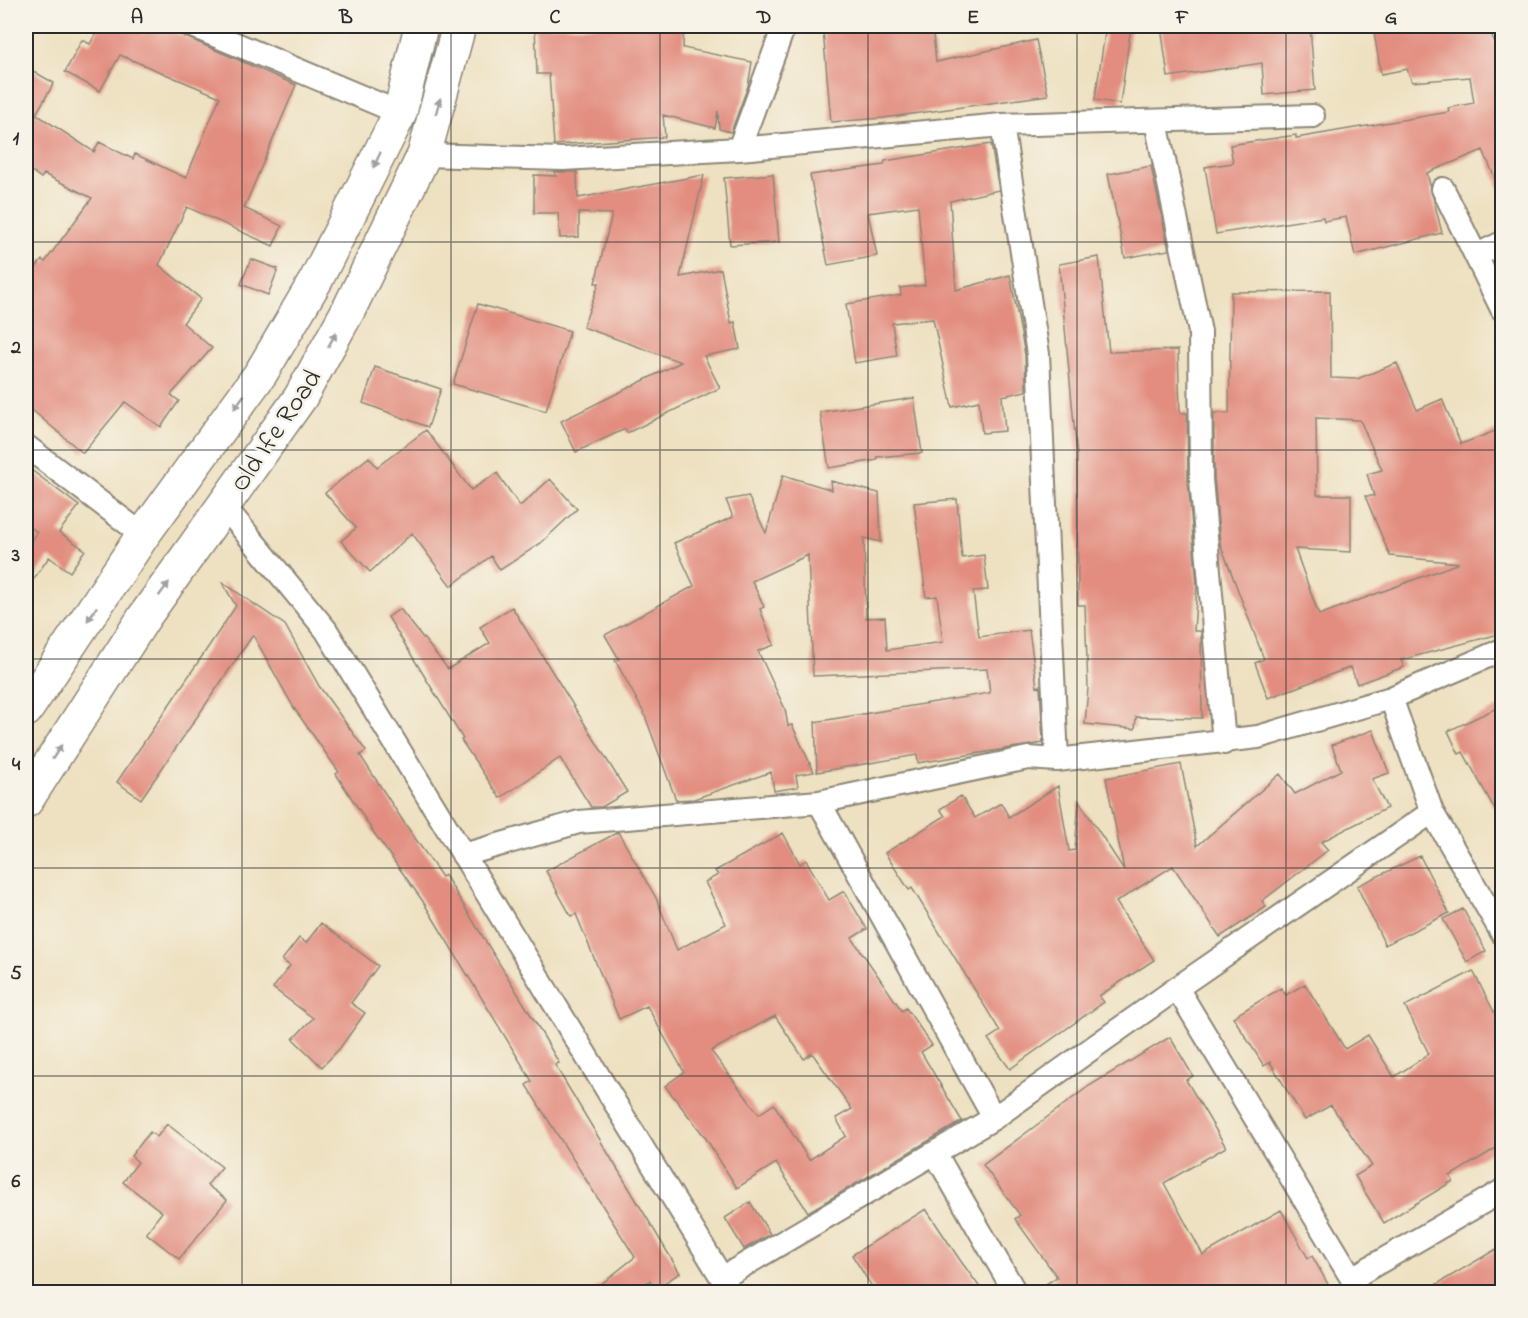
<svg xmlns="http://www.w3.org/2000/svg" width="1528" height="1318" font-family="'Indie Flower',sans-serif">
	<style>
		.building { fill: #e28d7f; fill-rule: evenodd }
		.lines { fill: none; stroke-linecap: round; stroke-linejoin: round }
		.minor-casing { stroke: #8c8676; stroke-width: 26 }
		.primary-casing { stroke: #8c8676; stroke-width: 36 }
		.minor { stroke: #fff; stroke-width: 22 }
		.primary { stroke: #fff; stroke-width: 33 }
		.oneway { fill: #a0a0a0 }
		.grid { fill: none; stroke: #2b2b2b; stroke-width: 1.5; stroke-opacity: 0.55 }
		.labels { text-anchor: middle; stroke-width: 5; stroke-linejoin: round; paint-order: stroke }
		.street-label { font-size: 27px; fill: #2b2b2b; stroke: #f7f3e8 }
		.neatline { fill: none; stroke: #2b2b2b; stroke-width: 2 }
		.grid-label { font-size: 20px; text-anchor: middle; font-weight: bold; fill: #2b2b2b }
	</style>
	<rect width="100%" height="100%" fill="#f7f3e8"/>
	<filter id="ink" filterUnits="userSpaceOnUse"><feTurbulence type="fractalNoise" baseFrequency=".0167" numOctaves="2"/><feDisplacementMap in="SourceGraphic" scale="12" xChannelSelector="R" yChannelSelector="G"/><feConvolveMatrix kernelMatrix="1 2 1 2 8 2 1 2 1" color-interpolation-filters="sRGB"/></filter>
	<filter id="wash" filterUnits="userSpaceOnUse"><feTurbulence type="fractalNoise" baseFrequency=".008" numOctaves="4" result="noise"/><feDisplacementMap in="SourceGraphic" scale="24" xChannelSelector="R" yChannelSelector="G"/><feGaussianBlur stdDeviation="1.35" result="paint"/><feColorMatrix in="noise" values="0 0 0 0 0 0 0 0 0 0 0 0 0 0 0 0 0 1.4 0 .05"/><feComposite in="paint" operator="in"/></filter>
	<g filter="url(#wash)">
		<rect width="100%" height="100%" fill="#eee1c1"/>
		<g id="blocks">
			<!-- building -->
			<path class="building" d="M 100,26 L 128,26 L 145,34 L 148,26 L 160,26 L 296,85 L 244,208 L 282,226 L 273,246 L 187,207 L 159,265 L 201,299 L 183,323 L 212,348 L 171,395 L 179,401 L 161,427 L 125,402 L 83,453 L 26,405 L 26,280 L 42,260 L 45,262 L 92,198 L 44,174 L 41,178 L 26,167 L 26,67 L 54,83 L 36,114 L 94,152 L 99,142 L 133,159 L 135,154 L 186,178 L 220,97 L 120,55 L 100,91 L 65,72 L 82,40 L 90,44 Z
				M 535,26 L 684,26 L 683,48 L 752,62 L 748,86 L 731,132 L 719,129 L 718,111 L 715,128 L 663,115 L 665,137 L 554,145 L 549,74 L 537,74 Z
				M 886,26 L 932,26 L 936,62 L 1036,40 L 1048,95 L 883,118 L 831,122 L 823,30 Z
				M 1106,26 L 1131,26 L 1120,104 L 1095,100 Z
				M 1161,26 L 1310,26 L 1315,90 L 1264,95 L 1262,63 L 1168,77 Z
				M 1373,26 L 1487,26 L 1503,59 L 1503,197 L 1483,150 L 1427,173 L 1442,233 L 1355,255 L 1346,217 L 1324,221 L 1323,217 L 1216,234 L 1205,167 L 1233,163 L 1230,145 L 1296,135 L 1296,138 L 1449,112 L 1448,108 L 1474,103 L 1470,77 L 1412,82 L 1407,69 L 1381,74 Z
				M 991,144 L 999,190 L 950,201 L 956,290 L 1010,275 L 1025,355 L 1026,391 L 1002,396 L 1005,431 L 982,433 L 979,401 L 952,407 L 933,319 L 892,323 L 897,356 L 855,363 L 846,304 L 901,295 L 900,288 L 925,285 L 918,206 L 868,213 L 877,256 L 828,265 L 810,175 L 884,165 L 885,161 Z
				M 1151,166 L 1169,250 L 1125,258 L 1108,174 Z
				M 555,172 L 577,172 L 578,198 L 704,175 L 680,277 L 721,269 L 731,323 L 735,322 L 740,349 L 704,356 L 720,388 L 627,433 L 625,429 L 576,452 L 561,421 L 681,362 L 583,327 L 599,283 L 595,283 L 612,214 L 579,213 L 579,237 L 560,238 L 558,213 L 534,213 L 534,175 L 556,176 Z
				M 773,174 L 779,242 L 730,245 L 724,178 Z
				M 1099,257 L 1109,352 L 1178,350 L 1180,413 L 1187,413 L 1188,480 L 1197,585 L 1194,631 L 1201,631 L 1202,718 L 1136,717 L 1135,729 L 1085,724 L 1088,688 L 1085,605 L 1078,605 L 1077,456 L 1059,264 Z
				M 251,259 L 278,269 L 268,295 L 241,284 Z
				M 1330,291 L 1331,378 L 1357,379 L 1397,363 L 1417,410 L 1442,399 L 1461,444 L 1503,428 L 1503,633 L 1401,660 L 1404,667 L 1357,684 L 1351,667 L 1268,698 L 1255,663 L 1264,659 L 1220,543 L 1214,478 L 1214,413 L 1229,413 L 1231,292 ZM 1316,418 L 1360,420 L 1382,470 L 1367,474 L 1374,496 L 1365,496 L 1390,556 L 1459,563 L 1319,615 L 1295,549 L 1351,552 L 1351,495 L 1317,495 Z
				M 478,304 L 570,331 L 546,411 L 453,384 Z
				M 375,367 L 441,389 L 428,427 L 363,403 Z
				M 914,398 L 922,453 L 877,457 L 877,460 L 829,468 L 820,412 Z
				M 426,430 L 471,490 L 497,473 L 520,506 L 550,479 L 577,509 L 541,543 L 500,570 L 491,556 L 451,586 L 412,533 L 370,572 L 341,541 L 356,528 L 325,493 L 369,457 L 377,467 Z
				M 26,466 L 79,506 L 59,532 L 85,550 L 70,572 L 49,557 L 26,590 L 26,548 L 37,532 L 26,524 Z
				M 783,475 L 832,490 L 831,481 L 879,493 L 881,542 L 864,538 L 866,618 L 885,617 L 887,650 L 943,642 L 937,596 L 926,597 L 914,503 L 957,499 L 962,558 L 984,555 L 988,590 L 973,591 L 979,637 L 1029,630 L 1037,687 L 1040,686 L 1043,743 L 918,763 L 917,755 L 817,772 L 815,722 L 990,693 L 987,669 L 813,676 L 808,555 L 752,581 L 764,607 L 760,609 L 774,645 L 758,651 L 785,709 L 788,726 L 792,725 L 814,772 L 796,775 L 798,787 L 774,791 L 771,772 L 694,799 L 676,800 L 644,713 L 615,660 L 619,659 L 605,635 L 694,586 L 674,543 L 733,517 L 726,500 L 748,496 L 766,533 Z
				M 222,582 L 285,625 L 319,686 L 366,751 L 360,755 L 403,821 L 442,877 L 445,875 L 537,1025 L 559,1063 L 555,1065 L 680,1273 L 655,1289 L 650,1280 L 633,1293 L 590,1293 L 635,1257 L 526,1085 L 532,1081 L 422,900 L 374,833 L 336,774 L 339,772 L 294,708 L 253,635 L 141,799 L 117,782 L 236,606 Z
				M 512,607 L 627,792 L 602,807 L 591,807 L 560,758 L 500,798 L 461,740 L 463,739 L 388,617 L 400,609 L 448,669 L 490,643 L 480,627 Z
				M 1503,705 L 1503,824 L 1463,752 L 1459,754 L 1448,731 Z
				M 1373,730 L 1389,773 L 1372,779 L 1387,808 L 1321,842 L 1328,850 L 1262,901 L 1266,907 L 1220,937 L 1173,866 L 1116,902 L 1154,960 L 1099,996 L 1104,1002 L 1010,1069 L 988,1039 L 1000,1031 L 912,888 L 909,890 L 885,853 L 945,816 L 940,809 L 961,796 L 975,818 L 1001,803 L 1009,817 L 1058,786 L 1069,851 L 1075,850 L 1079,801 L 1124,870 L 1106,778 L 1181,764 L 1197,846 L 1280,774 L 1295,794 L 1341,770 L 1332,745 Z
				M 618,832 L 656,898 L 677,950 L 726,924 L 705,882 L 718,875 L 715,871 L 783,833 L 800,864 L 806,860 L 829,900 L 844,891 L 867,929 L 852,938 L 902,1011 L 906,1008 L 932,1045 L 921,1052 L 962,1121 L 808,1212 L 776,1163 L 737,1188 L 705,1137 L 665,1086 L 684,1072 L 647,1006 L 619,1019 L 576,914 L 571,916 L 546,871 ZM 775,1016 L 804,1059 L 812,1053 L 852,1109 L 836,1118 L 846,1136 L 809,1160 L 774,1104 L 759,1114 L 711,1051 Z
				M 1420,856 L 1449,913 L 1385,945 L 1357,886 Z
				M 1463,909 L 1486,951 L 1467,962 L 1443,919 Z
				M 321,923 L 378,966 L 351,1003 L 365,1013 L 340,1048 L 322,1067 L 293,1039 L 313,1018 L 273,988 L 290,966 L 282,960 L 299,938 L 306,943 Z
				M 1473,971 L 1494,1012 L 1503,1006 L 1503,1144 L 1450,1176 L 1453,1181 L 1384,1223 L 1355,1176 L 1372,1166 L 1331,1105 L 1305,1120 L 1270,1062 L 1264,1066 L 1233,1017 L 1281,988 L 1286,995 L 1305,984 L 1345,1049 L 1368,1035 L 1394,1077 L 1429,1054 L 1405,1006 Z
				M 1170,1037 L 1193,1076 L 1186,1080 L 1226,1147 L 1164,1183 L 1203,1255 L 1281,1210 L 1308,1258 L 1312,1256 L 1333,1293 L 1032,1293 L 1057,1277 L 1015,1219 L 1020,1215 L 983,1165 L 1089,1086 Z
				M 167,1124 L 222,1167 L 207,1185 L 227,1200 L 179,1259 L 146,1233 L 162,1212 L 123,1182 L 138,1162 L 131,1156 L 150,1132 L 157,1137 Z
				M 750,1202 L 770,1234 L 744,1249 L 725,1218 Z
				M 926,1209 L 960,1260 L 984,1293 L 876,1293 L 852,1255 Z
				M 1503,1245 L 1503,1293 L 1422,1293 Z"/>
		</g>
	</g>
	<g filter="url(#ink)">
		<use href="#blocks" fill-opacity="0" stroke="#8c8676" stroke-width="1.5"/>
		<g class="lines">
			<!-- minor casing -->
			<g class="minor-casing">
				<path id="minor" d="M 193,26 L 400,113
					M 1156,122 L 1200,332 L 1201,479 L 1224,743
					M 1002,125 L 1038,354 L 1057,760
					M 739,149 L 784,26
					M 424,155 L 563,159 L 739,149 L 1002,125 L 1313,116
					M 1443,189 L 1502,309
					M 1477,255 L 1502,243
					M 26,446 L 143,535
					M 224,506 L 326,630 L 722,1278 L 723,1292
					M 1391,698 L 1432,812 L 1502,933
					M 819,802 L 994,1118
					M 463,855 L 579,822 L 819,802 L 1028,758 L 1057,760 L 1258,737 L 1391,698 L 1502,650
					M 1177,988 L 1360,1292
					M 935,1153 L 1015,1292
					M 722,1278 L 994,1118 L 1177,988 L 1432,812
					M 1352,1278 L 1502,1191"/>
			</g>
			<!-- primary casing -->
			<g class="primary-casing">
				<path id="primary" d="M 26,710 L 143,535 L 261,373 L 316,280 L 400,113 L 421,26
					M 26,801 L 145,616 L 300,398 L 350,307 L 424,155 L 459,26"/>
			</g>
			<!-- minor -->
			<use href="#minor" class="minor"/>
			<!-- primary -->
			<use href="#primary" class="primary"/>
		</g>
		<!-- one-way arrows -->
		<defs><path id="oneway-solid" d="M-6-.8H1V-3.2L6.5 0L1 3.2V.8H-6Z" transform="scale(1.5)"/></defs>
		<g class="oneway">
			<use href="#oneway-solid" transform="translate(438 106) rotate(-74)"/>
			<use href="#oneway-solid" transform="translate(377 160) rotate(115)"/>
			<use href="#oneway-solid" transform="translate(332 340) rotate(-61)"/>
			<use href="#oneway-solid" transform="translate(239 402) rotate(126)"/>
			<use href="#oneway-solid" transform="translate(164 589) rotate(-54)"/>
			<use href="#oneway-solid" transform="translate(92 614) rotate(124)"/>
			<use href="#oneway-solid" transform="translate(57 752) rotate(-57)"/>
		</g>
	</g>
	<!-- grid -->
	<path class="grid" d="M 242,26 L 242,1292M 451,26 L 451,1292M 660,26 L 660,1292M 868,26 L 868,1292M 1077,26 L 1077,1292M 1286,26 L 1286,1292M 26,242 L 1502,242M 26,450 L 1502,450M 26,659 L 1502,659M 26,868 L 1502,868M 26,1076 L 1502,1076"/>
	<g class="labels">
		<!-- street labels -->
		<g class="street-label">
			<text transform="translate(275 430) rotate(-56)" y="9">Old Ife Road</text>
		</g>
	</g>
	<!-- margin -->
	<rect width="1528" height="1318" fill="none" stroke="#f7f3e8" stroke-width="66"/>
	<rect x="33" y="33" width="1462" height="1252" class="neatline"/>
	<g class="grid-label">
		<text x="137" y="23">A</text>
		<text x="346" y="23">B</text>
		<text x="555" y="23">C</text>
		<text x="764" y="23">D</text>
		<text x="973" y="23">E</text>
		<text x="1182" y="23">F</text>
		<text x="1391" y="23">G</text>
		<text x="16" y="144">1</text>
		<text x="16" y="353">2</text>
		<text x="16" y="561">3</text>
		<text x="16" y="770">4</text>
		<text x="16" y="979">5</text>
		<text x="16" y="1187">6</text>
	</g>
</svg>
